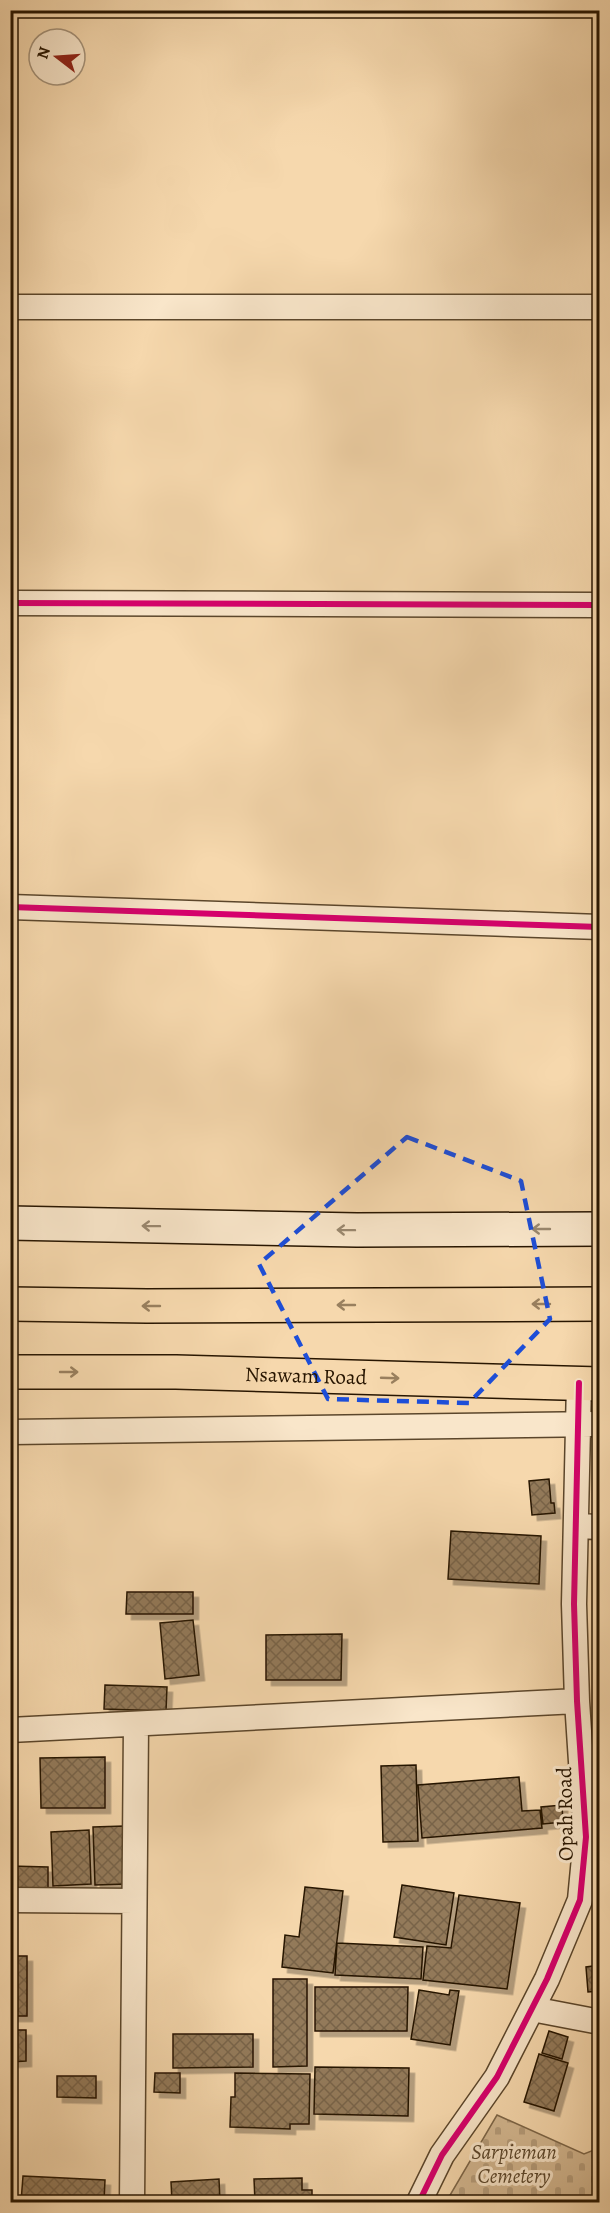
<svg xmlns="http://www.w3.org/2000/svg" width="610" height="2213" font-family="Alegreya,serif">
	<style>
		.cemetery { fill: url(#cemetery-stones); stroke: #7d6648; stroke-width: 1.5 }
		.building { fill: url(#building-cross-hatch); stroke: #271500; stroke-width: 1.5; filter: url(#shadow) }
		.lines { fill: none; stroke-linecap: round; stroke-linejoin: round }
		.street-casing { stroke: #5b462b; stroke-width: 27 }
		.secondary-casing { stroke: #271500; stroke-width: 36 }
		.highway-casing { stroke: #271500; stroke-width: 36 }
		.street { stroke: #f9e6ca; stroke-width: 24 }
		.secondary { stroke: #f9e6ca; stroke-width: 33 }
		.highway { stroke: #f6d8ad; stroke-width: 33 }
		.cycleway-casing { stroke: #f9e6ca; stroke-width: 10 }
		.cycleway { stroke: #d6006c; stroke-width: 6 }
		.oneway { stroke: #9a886f }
		.oneway2 { stroke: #99805f }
		.marked { fill: none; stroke: #1d4ed8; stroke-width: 4.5; stroke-dasharray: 12 8; stroke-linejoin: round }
		.labels { text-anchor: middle; stroke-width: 6; stroke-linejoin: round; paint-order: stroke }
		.street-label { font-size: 21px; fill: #271500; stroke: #f9e6ca }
		.park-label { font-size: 21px; font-style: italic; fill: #5b462b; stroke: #f9e6ca }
	</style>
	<defs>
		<pattern id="cemetery-stones" width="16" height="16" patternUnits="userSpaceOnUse" patternTransform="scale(1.5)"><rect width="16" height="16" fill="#d3b790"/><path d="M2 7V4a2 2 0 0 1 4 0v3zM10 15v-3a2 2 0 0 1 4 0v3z" fill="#b59c7a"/></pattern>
		<pattern id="building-cross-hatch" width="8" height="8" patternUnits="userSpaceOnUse" patternTransform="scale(1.5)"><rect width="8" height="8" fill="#937a5a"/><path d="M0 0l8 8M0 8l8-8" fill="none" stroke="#786348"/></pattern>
		<filter id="shadow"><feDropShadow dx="5.5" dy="5.5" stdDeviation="0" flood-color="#0004"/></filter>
	</defs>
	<rect width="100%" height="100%" fill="#f6d8ad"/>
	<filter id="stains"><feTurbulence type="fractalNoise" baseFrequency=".00333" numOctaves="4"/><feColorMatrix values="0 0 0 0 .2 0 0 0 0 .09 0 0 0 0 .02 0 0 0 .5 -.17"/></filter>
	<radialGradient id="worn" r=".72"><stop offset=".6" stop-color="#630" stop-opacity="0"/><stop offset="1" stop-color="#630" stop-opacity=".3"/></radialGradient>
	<!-- cemetery -->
	<path class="cemetery" d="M 497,2115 L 584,2154 L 599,2148 L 599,2202 L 446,2202 Z"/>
	<!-- building -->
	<path class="building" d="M 549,1479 L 551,1503 L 554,1503 L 555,1513 L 532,1515 L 529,1481 Z
		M 451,1531 L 541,1536 L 539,1584 L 448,1579 Z
		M 127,1592 L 193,1592 L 193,1614 L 126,1614 Z
		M 193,1620 L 199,1675 L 165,1679 L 160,1623 Z
		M 342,1634 L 341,1680 L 266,1680 L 266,1635 Z
		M 105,1685 L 167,1687 L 166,1711 L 104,1709 Z
		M 105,1757 L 105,1808 L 41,1808 L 40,1758 Z
		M 10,1759 L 12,1759 L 12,1805 L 10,1805 Z
		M 416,1765 L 418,1841 L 383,1842 L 381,1766 Z
		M 519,1777 L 522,1811 L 540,1810 L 542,1828 L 422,1838 L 418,1785 Z
		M 562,1805 L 563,1822 L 543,1824 L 541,1807 Z
		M 124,1826 L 126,1884 L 95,1885 L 93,1827 Z
		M 89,1830 L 91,1884 L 53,1886 L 51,1832 Z
		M 10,1866 L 48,1867 L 48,1889 L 10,1889 Z
		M 402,1885 L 454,1893 L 446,1945 L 394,1937 Z
		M 305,1887 L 343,1891 L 333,1973 L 282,1967 L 285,1935 L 299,1937 Z
		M 459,1895 L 520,1903 L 507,1989 L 423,1980 L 427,1946 L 451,1948 Z
		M 337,1943 L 423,1947 L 421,1979 L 335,1975 Z
		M 10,1956 L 27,1956 L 27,2016 L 10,2016 Z
		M 600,1965 L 600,1991 L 588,1992 L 586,1967 Z
		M 273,1979 L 307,1979 L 307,2066 L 273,2067 Z
		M 315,1987 L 408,1987 L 407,2031 L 315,2031 Z
		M 419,1990 L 449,1995 L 450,1990 L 459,1991 L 450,2045 L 411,2039 Z
		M 10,2030 L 26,2030 L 26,2061 L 10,2062 Z
		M 549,2031 L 568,2037 L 562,2059 L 542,2053 Z
		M 173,2034 L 253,2034 L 253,2067 L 173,2068 Z
		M 539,2054 L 568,2063 L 554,2111 L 524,2102 Z
		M 315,2067 L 409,2068 L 408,2116 L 314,2114 Z
		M 155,2073 L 180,2073 L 180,2093 L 154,2092 Z
		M 235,2073 L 310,2074 L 309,2124 L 290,2124 L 290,2129 L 230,2127 L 231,2097 L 235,2097 Z
		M 57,2076 L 96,2076 L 96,2098 L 57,2097 Z
		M 23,2176 L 105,2180 L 104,2202 L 21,2202 Z
		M 302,2178 L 302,2190 L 312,2190 L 312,2202 L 255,2202 L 254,2179 Z
		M 219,2179 L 220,2202 L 172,2202 L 171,2182 Z"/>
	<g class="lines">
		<!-- street casing -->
		<g class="street-casing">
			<path id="street" d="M 10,307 L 600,307
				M 10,603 L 600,605
				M 10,907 L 600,927
				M 11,1432 L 600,1424
				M 577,1526 L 600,1527
				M 10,1730 L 577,1701
				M 10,1900 L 134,1901
				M 532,2009 L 600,2022
				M 132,2202 L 136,1725
				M 419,2202 L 442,2155 L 497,2077 L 547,1979 L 580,1900 L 586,1837 L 577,1701 L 574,1604 L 579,1383"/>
		</g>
		<!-- secondary casing -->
		<g class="secondary-casing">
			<path id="secondary" d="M 10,1223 L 357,1230 L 600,1229"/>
		</g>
		<!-- highway casing -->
		<g class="highway-casing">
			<g id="highway">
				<path d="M 10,1304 L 147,1306 L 600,1304"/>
				<path id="s1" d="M 10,1372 L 176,1372 L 600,1384"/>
			</g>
		</g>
		<!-- street -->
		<use href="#street" class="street"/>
		<!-- secondary -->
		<use href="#secondary" class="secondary"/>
		<!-- highway -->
		<use href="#highway" class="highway"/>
		<!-- cycleway casing -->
		<g class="cycleway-casing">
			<path id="cycleway" d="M 10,603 L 600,605
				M 10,907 L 600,927
				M 419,2202 L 442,2155 L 497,2077 L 547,1979 L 580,1900 L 586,1837 L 577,1701 L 574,1604 L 579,1383"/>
		</g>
		<!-- cycleway -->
		<use href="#cycleway" class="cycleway"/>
	</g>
	<!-- one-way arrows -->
	<defs><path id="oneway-shaft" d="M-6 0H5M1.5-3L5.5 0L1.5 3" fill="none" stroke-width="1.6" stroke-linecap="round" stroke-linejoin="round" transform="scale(1.5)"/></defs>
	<g class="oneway">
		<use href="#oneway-shaft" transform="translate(151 1226) rotate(-179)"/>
		<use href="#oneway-shaft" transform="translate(541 1229) rotate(180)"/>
		<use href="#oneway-shaft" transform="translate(346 1230) rotate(-179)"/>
	</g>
	<g class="oneway2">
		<use href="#oneway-shaft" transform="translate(541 1304) rotate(180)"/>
		<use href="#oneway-shaft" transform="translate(346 1305) rotate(180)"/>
		<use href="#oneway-shaft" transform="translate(151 1306) rotate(180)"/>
		<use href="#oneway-shaft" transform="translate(69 1372)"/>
		<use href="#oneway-shaft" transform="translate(390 1378) rotate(2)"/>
	</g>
	<!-- marked area -->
	<path class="marked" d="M 407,1137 L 521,1181 L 550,1319 L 469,1403 L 328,1399 L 259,1264 Z"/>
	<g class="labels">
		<!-- street labels -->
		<g class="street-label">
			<text dy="7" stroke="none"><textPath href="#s1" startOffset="296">Nsawam Road</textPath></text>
			<text transform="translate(565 1814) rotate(-91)" y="7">Opah Road</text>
		</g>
		<!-- park labels -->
		<g class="park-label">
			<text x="514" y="2159">Sarpieman<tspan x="514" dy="24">Cemetery</tspan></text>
		</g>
	</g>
	<!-- margin -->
	<rect width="610" height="2213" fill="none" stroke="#f6d8ad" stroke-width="36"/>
	<rect x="12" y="12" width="586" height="2189" fill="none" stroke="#271500" stroke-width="3"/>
	<rect x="18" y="18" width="574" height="2177" fill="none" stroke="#271500" stroke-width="1.5"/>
	<!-- north arrow -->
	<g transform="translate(57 57) rotate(287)"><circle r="28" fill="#f9e6ca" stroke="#a59279" stroke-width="1.5"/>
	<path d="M0-4.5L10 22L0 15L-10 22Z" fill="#8f2418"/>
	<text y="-9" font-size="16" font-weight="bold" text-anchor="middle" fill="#271500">N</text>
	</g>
	<rect width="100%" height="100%" filter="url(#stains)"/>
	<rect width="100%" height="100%" fill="url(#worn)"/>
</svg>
